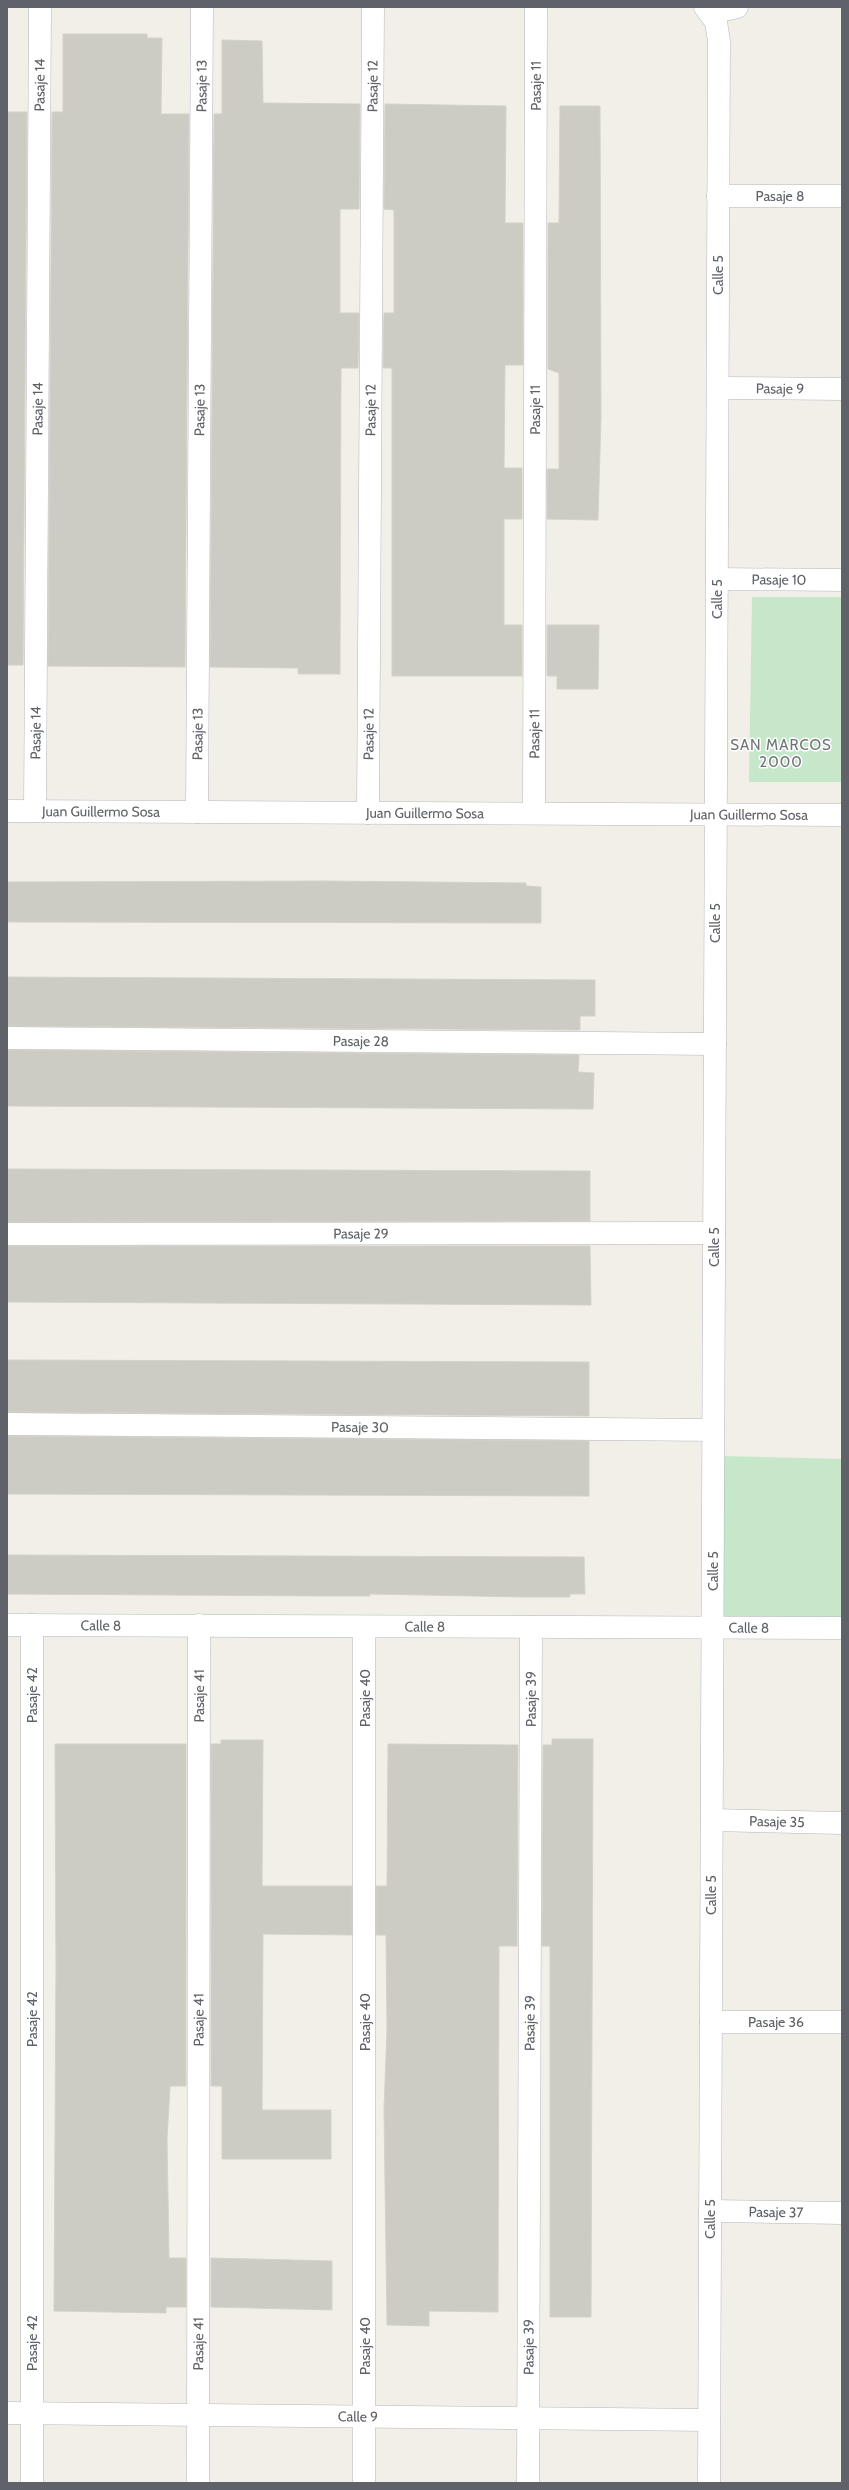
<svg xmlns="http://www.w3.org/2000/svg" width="849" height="2490" font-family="Cabin,sans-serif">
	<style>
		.green { fill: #c6e7c9 }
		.building { fill: #cccbc4; stroke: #d5d2c6 }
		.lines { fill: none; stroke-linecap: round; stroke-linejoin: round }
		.street-casing { stroke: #b5b7bc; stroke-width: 23 }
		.street { stroke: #fff; stroke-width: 22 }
		.labels { text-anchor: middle; stroke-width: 3; stroke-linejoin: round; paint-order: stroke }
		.street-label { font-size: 14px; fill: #5f6268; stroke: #fff }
		.neighbourhood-label { font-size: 15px; letter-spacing: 1px; fill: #707479; stroke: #fff }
	</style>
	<rect width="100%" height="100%" fill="#f1efe8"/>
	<!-- green -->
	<path class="green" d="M 752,597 L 842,597 L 842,782 L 749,782 Z
		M 722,1456 L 842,1459 L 842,1619 L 720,1618 Z"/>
	<!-- building -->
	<path class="building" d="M 63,34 L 147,34 L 147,38 L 162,38 L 161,114 L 189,114 L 185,667 L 48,666 L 52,112 L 63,112 Z
		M 222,40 L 262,41 L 263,103 L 360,104 L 359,209 L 340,209 L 340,313 L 359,313 L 358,368 L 341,368 L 340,674 L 298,674 L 298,668 L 210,667 L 214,114 L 222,114 Z
		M 385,104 L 506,106 L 505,223 L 523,223 L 523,365 L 505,365 L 504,468 L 522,468 L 522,519 L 504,519 L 504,625 L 522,625 L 522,676 L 392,676 L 392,368 L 383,368 L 384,313 L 394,313 L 394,210 L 384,209 Z
		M 560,106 L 600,106 L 601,417 L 598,520 L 547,519 L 547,469 L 559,469 L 559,373 L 548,369 L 548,223 L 559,223 Z
		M 7,112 L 27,112 L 23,665 L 7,665 Z
		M 547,625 L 599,625 L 598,689 L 557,689 L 557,676 L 547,676 Z
		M 325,881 L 526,883 L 526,886 L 541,887 L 541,923 L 7,922 L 7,882 Z
		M 7,977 L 595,980 L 595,1016 L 580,1016 L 580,1030 L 7,1026 Z
		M 7,1050 L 579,1055 L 578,1072 L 594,1073 L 593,1109 L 7,1106 Z
		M 7,1169 L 590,1171 L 590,1221 L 7,1222 Z
		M 7,1246 L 590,1246 L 591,1305 L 7,1302 Z
		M 7,1360 L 589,1362 L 589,1416 L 7,1412 Z
		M 7,1436 L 589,1441 L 589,1496 L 7,1494 Z
		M 7,1555 L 584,1557 L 585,1594 L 570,1594 L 570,1597 L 523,1597 L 370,1594 L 370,1596 L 322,1596 L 7,1594 Z
		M 552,1739 L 593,1739 L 591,2317 L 550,2317 L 550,1946 L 542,1946 L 543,1745 L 552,1745 Z
		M 221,1740 L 263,1740 L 262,1886 L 352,1886 L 352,1935 L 263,1934 L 262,2110 L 331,2110 L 331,2159 L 222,2159 L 222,2086 L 211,2086 L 211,1744 L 221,1744 Z
		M 55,1744 L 186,1744 L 186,2086 L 170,2086 L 167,2139 L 169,2258 L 186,2258 L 186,2307 L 166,2307 L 166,2313 L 54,2311 L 56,1966 Z
		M 388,1744 L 518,1745 L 517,1946 L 499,1946 L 498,2312 L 429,2311 L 429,2326 L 387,2325 L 384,2110 L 387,2029 L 386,1935 L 376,1935 L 376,1886 L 387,1886 Z
		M 211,2258 L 332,2261 L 332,2310 L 211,2307 Z"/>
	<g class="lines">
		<!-- street casing -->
		<g class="street-casing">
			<g id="street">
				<path d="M 705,7 L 716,22 L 719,41 L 709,2483"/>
				<path d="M 711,13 L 737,7"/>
				<path id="s1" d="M 718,196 L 842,196"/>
				<path id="s2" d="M 718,388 L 842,389"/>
				<path id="s3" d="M 717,579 L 842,580"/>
				<path id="s4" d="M 7,811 L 842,815"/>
				<path id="s5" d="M 35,811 L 40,7"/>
				<path id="s6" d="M 197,812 L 202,7"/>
				<path id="s7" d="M 368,813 L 373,7"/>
				<path id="s8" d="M 534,813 L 536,7"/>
				<path id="s9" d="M 7,1038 L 715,1044"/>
				<path id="s10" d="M 7,1234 L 714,1233"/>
				<path id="s11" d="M 7,1424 L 713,1430"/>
				<path id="s12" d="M 7,1625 L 842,1628"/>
				<path id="s13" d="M 712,1820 L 842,1823"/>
				<path id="s14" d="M 711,2022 L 842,2022"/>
				<path id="s15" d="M 710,2211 L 842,2213"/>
				<path id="s16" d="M 7,2413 L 709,2420"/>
				<path d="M 32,2483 L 32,1625"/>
				<path id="s17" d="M 198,2483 L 199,1625"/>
				<path d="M 364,2483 L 364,1627"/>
				<path id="s18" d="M 528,2483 L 531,1627"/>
			</g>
		</g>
		<!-- street -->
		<use href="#street" class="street"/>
	</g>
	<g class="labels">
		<!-- street labels -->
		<g class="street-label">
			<text dy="5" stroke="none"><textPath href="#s5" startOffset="726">Pasaje 14</textPath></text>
			<text dy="5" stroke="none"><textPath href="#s6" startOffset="726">Pasaje 13</textPath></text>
			<text dy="5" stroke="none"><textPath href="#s7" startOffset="727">Pasaje 12</textPath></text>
			<text dy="5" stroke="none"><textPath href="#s8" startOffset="727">Pasaje 11</textPath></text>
			<text dy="5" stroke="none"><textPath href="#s1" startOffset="62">Pasaje 8</textPath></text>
			<text transform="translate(718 275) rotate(-90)" y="5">Calle 5</text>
			<text dy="5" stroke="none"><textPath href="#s2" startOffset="62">Pasaje 9</textPath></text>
			<text dy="5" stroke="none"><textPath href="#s5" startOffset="402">Pasaje 14</textPath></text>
			<text dy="5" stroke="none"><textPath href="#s6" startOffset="402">Pasaje 13</textPath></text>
			<text dy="5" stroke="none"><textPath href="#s7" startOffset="403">Pasaje 12</textPath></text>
			<text dy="5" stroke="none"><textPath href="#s8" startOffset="403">Pasaje 11</textPath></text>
			<text dy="5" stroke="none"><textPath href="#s3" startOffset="62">Pasaje 10</textPath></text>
			<text transform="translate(717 599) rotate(-90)" y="5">Calle 5</text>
			<text dy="5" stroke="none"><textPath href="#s5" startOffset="78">Pasaje 14</textPath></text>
			<text dy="5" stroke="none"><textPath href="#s6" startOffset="78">Pasaje 13</textPath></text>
			<text dy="5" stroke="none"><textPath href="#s7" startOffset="79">Pasaje 12</textPath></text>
			<text dy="5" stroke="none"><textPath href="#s8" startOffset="79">Pasaje 11</textPath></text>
			<text dy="5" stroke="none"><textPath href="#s4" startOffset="94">Juan Guillermo Sosa</textPath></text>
			<text dy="5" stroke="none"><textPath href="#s4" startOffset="418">Juan Guillermo Sosa</textPath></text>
			<text dy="5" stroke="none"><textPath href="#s4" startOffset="742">Juan Guillermo Sosa</textPath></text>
			<text transform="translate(715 923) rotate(-90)" y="5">Calle 5</text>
			<text dy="5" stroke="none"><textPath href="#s9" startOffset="354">Pasaje 28</textPath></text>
			<text dy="5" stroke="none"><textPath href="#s10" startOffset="354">Pasaje 29</textPath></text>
			<text transform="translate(714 1247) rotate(-90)" y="5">Calle 5</text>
			<text dy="5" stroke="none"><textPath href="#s11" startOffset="353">Pasaje 30</textPath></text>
			<text transform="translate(713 1571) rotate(-90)" y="5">Calle 5</text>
			<text dy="5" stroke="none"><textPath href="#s12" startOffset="94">Calle 8</textPath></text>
			<text dy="5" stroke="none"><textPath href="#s12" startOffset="418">Calle 8</textPath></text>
			<text dy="5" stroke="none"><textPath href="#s12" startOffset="742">Calle 8</textPath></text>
			<text transform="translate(32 1695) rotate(-90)" y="5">Pasaje 42</text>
			<text dy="5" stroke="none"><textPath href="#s17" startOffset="787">Pasaje 41</textPath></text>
			<text transform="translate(365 1698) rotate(-90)" y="5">Pasaje 40</text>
			<text dy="5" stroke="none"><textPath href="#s18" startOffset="784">Pasaje 39</textPath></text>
			<text dy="5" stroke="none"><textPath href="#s13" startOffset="65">Pasaje 35</textPath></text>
			<text transform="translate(711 1895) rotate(-90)" y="5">Calle 5</text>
			<text transform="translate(32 2019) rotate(-90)" y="5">Pasaje 42</text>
			<text dy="5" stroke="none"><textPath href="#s17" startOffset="463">Pasaje 41</textPath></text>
			<text transform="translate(365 2022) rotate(-90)" y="5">Pasaje 40</text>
			<text dy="5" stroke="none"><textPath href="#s14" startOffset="65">Pasaje 36</textPath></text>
			<text dy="5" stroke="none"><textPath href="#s18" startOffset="460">Pasaje 39</textPath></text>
			<text dy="5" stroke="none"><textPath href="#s15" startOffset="66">Pasaje 37</textPath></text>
			<text transform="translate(710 2219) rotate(-90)" y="5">Calle 5</text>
			<text transform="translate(32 2343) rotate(-90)" y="5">Pasaje 42</text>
			<text dy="5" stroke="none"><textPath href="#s17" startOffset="139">Pasaje 41</textPath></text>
			<text transform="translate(365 2346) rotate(-90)" y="5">Pasaje 40</text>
			<text dy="5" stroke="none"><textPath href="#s18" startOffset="136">Pasaje 39</textPath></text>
			<text dy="5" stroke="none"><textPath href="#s16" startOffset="351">Calle 9</textPath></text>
		</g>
		<!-- neighbourhood labels -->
		<g class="neighbourhood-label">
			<text x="781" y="750">SAN MARCOS<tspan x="781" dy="17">2000</tspan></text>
		</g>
	</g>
	<!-- border -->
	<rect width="849" height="2490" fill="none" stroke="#5f6268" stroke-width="16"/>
</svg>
